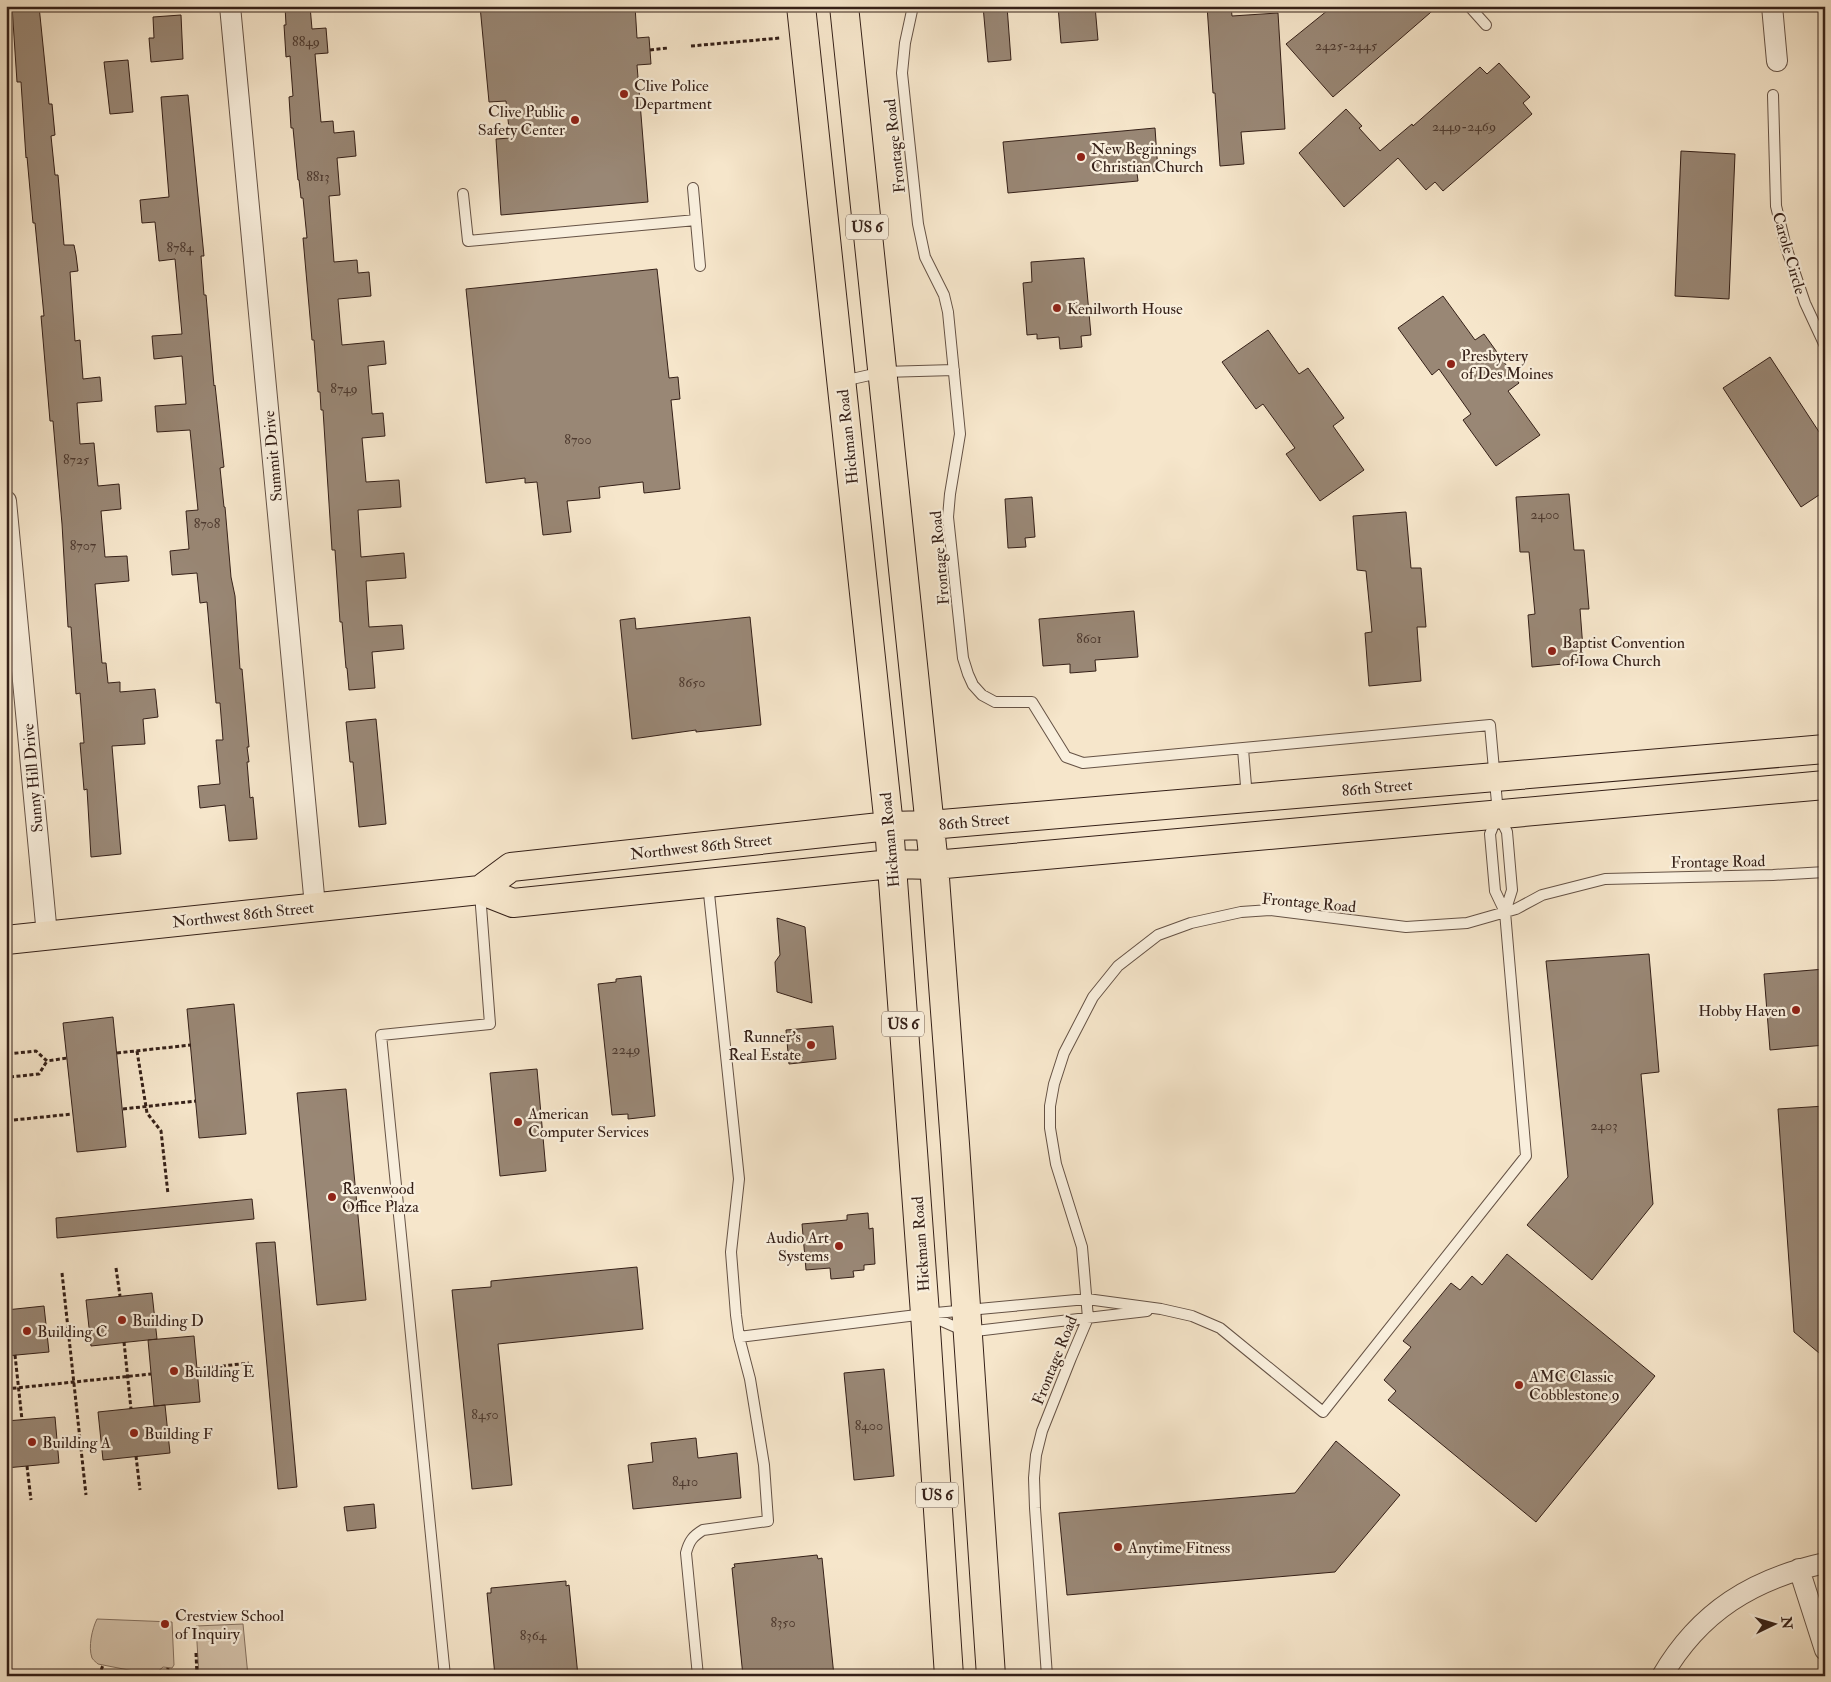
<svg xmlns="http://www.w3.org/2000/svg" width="1831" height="1682" font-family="'IM FELL Double Pica',serif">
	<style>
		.green { fill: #d5c4ad; stroke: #857262 }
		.building { fill: #998775; stroke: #352018 }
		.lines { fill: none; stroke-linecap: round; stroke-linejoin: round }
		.service-casing { stroke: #655245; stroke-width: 12 }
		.minor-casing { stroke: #655245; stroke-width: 22 }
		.primary-casing { stroke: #352018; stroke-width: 30 }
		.path { stroke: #352018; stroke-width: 3; stroke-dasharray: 4 2.5; stroke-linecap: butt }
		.service { stroke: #f9efdd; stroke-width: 10 }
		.minor { stroke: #f9efdd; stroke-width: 20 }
		.primary { stroke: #f6e6cb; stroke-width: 28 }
		.poi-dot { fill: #8f2418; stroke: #f9efdd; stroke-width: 2 }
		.labels { text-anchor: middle; stroke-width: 4.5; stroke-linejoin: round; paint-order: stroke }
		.number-label { font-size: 14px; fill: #4e3a2f }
		.shield { fill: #f9efdd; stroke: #705e53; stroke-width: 1 }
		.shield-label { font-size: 15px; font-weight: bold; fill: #352018 }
		.poi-label { font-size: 16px; fill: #352018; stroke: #f9efdd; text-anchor: start }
		.street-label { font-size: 16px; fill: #352018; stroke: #f9efdd }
	</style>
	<rect width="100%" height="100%" fill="#f6e6cb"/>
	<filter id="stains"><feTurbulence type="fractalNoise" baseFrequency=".004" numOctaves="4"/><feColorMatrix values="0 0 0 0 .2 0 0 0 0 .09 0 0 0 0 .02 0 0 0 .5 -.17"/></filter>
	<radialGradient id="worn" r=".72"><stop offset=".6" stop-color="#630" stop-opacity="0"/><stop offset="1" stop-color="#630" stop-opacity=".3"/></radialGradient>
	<!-- green -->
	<path class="green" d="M 97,1619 L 172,1622 L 174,1665 L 172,1668 L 163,1667 L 154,1675 L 98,1664 C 96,1662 94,1661 92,1658 C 88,1647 92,1629 97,1619 Z
		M 243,1624 L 248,1676 L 199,1676 L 196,1626 Z"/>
	<!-- building -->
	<path class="building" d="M 12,6 L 39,6 L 49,104 L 52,104 L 55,135 L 51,136 L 55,175 L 58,175 L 64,245 L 74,245 L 76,255 L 78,271 L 70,272 L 75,341 L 80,340 L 83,379 L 100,377 L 102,401 L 77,403 L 80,444 L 94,443 L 98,486 L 119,484 L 121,509 L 101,511 L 105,557 L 127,556 L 129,581 L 95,584 L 102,663 L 106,663 L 108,683 L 120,682 L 120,692 L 155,689 L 158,717 L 143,719 L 145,744 L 112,746 L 121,854 L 91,857 L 87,789 L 84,790 L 80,743 L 84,743 L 80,693 L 76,694 L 71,627 L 68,627 L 62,524 L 53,421 L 50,421 L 41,316 L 44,316 L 35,223 L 33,223 L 27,157 L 26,158 L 21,82 L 17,82 Z
		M 285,6 L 310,6 L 312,29 L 326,28 L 328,53 L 315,54 L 321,122 L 333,121 L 334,133 L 354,131 L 356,156 L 337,158 L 340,195 L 329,196 L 334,262 L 357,260 L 358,273 L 369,272 L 371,296 L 338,299 L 342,345 L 384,341 L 386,364 L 368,366 L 372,414 L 383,413 L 385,436 L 362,438 L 366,482 L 399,480 L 401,507 L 358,510 L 361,557 L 404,553 L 406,578 L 366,581 L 369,627 L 402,625 L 404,649 L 372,652 L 375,688 L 349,690 L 347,668 L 346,668 L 342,622 L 340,622 L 335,550 L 332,550 L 323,410 L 321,410 L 320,392 L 318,392 L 314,340 L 312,340 L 303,238 L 307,238 L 303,198 L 301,198 L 299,180 L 298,180 L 293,128 L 291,128 L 289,97 L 293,96 L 290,56 L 286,57 L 284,25 L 286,25 Z
		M 480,6 L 635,6 L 637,38 L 649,37 L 651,64 L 637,65 L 648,202 L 501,215 L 496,139 L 510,138 L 506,101 L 489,102 Z
		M 983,6 L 1007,6 L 1011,60 L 988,62 Z
		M 1058,6 L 1095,6 L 1098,40 L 1061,43 Z
		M 1207,6 L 1231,6 L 1232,16 L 1278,13 L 1285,129 L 1241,132 L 1244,164 L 1220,166 L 1215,93 L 1213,93 Z
		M 1333,6 L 1438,6 L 1333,97 L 1286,44 Z
		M 181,15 L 183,59 L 151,62 L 149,38 L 154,38 L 153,17 Z
		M 128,60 L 133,112 L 110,114 L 104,62 Z
		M 1499,63 L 1530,97 L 1523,103 L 1532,114 L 1443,191 L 1435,182 L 1426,190 L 1398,158 L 1344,207 L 1299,153 L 1346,109 L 1362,126 L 1359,128 L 1380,151 L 1412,124 L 1413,126 L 1480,67 L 1487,74 Z
		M 188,95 L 204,256 L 201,256 L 204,295 L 206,295 L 214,386 L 215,385 L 224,467 L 220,468 L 224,507 L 225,507 L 231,577 L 235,596 L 240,669 L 242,669 L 249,747 L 247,747 L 249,762 L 247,762 L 250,798 L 253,797 L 257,839 L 229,841 L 225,805 L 200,808 L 198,786 L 220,784 L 216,740 L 223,740 L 220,703 L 216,703 L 207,602 L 200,603 L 197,573 L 172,575 L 170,551 L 189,549 L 186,511 L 198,510 L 190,430 L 157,432 L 155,406 L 186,404 L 182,356 L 154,359 L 152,336 L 182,334 L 175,259 L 159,261 L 155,222 L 142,223 L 140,200 L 169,197 L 161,97 Z
		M 1155,128 L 1158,171 L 1137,173 L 1138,181 L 1008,193 L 1003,142 Z
		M 1681,151 L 1735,154 L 1729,299 L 1675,296 Z
		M 1084,258 L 1091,335 L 1081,336 L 1082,347 L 1060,349 L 1059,337 L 1037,339 L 1037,334 L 1027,335 L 1023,283 L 1032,282 L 1031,262 Z
		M 657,269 L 669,378 L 678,377 L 680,399 L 671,400 L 680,489 L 644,493 L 643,482 L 599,487 L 600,498 L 567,501 L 571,532 L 543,535 L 537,482 L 525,483 L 525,478 L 486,483 L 466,289 Z
		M 1443,296 L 1475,340 L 1484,334 L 1519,383 L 1508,391 L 1540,435 L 1496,466 L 1463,420 L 1471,414 L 1439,369 L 1432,375 L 1398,328 Z
		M 1268,330 L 1299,374 L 1308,368 L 1344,418 L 1333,426 L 1364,470 L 1320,501 L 1286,454 L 1295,448 L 1263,404 L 1256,409 L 1222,362 Z
		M 1770,357 L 1825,441 L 1825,491 L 1801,507 L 1723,388 Z
		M 1569,494 L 1574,550 L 1584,550 L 1589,609 L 1580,609 L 1584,662 L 1532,667 L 1528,615 L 1535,614 L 1529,552 L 1520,552 L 1516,497 Z
		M 1032,497 L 1035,537 L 1025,538 L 1026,547 L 1008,548 L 1005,499 Z
		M 1406,512 L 1411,568 L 1421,568 L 1426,627 L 1417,627 L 1421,681 L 1369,686 L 1365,633 L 1372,632 L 1366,571 L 1357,570 L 1353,516 Z
		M 1134,611 L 1138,657 L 1095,660 L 1096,671 L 1070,673 L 1070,664 L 1043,666 L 1039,619 Z
		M 750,617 L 761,725 L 696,732 L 696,730 L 632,739 L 620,620 L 635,618 L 636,629 Z
		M 376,719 L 386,824 L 359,827 L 353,762 L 350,762 L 346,722 Z
		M 777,918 L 805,927 L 812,1003 L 777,992 L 775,962 L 780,955 Z
		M 1649,954 L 1659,1072 L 1641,1074 L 1653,1204 L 1592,1280 L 1527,1225 L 1568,1177 L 1546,961 Z
		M 1825,969 L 1825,1045 L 1770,1050 L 1764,974 Z
		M 641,976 L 655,1116 L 628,1119 L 628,1114 L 612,1115 L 598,984 L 616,982 L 616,979 Z
		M 234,1004 L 246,1134 L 199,1138 L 187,1009 Z
		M 113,1017 L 126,1147 L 77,1152 L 63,1023 Z
		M 833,1026 L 836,1059 L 789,1064 L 786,1030 Z
		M 537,1069 L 546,1171 L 500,1176 L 490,1073 Z
		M 346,1089 L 366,1300 L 317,1305 L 297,1093 Z
		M 1825,1106 L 1825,1358 L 1794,1332 L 1778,1109 Z
		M 252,1199 L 254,1219 L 57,1238 L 56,1218 Z
		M 868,1213 L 869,1229 L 873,1228 L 875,1264 L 864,1265 L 864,1270 L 853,1271 L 854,1277 L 831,1279 L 830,1268 L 806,1270 L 802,1224 L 847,1220 L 847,1215 Z
		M 275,1242 L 297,1487 L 278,1489 L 256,1243 Z
		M 1507,1254 L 1655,1376 L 1536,1522 L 1388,1400 L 1396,1391 L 1384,1380 L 1411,1347 L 1403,1341 L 1451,1283 L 1460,1290 L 1472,1276 L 1482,1285 Z
		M 637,1267 L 643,1329 L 498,1344 L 512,1485 L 472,1489 L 452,1290 L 491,1287 L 491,1281 Z
		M 152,1293 L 157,1339 L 91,1346 L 86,1300 Z
		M 44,1306 L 49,1352 L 6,1356 L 6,1310 Z
		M 194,1336 L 200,1402 L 154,1406 L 148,1340 Z
		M 884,1369 L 894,1476 L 854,1480 L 844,1373 Z
		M 165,1405 L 170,1453 L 103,1460 L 98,1412 Z
		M 55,1417 L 59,1463 L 6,1468 L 6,1421 Z
		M 696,1438 L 698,1458 L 737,1453 L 741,1498 L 633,1509 L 628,1465 L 653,1462 L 651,1443 Z
		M 1336,1441 L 1400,1495 L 1335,1572 L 1067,1595 L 1059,1513 L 1295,1493 Z
		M 374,1504 L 376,1528 L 347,1531 L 344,1507 Z
		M 817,1555 L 818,1559 L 822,1558 L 834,1676 L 743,1676 L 732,1568 L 735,1567 L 734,1564 Z
		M 566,1581 L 566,1586 L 569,1585 L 578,1676 L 495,1676 L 487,1593 L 491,1593 L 491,1588 Z"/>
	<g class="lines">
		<!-- service casing -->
		<g class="service-casing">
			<path id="service" d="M 913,6 L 905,43 L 902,73 L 918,224 L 925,257 L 944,295 L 948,312 L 960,434 L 950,494 L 948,517 L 963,658 L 968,674 L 973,685 L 982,695 L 995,702 L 1032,702 L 1066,757 L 1083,763 L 1490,725 L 1498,814
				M 1469,6 L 1486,25
				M 1773,95 L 1776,206 L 1786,247 L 1805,303 L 1825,346
				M 693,188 L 700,266
				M 463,194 L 468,241 L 696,220
				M 843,381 L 883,372 L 954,370
				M 1243,749 L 1247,798
				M 928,1315 L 967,1332 L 1147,1311
				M 739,1337 L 925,1314 L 1087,1299 L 1161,1309 L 1192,1316 L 1220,1328 L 1323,1412 L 1526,1156 L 1505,912 L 1495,891 L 1490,834 L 1498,814 L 1507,832 L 1512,890 L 1505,912
				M 445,1676 L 381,1035 L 490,1024 L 480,893
				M 698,1676 L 686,1553 C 689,1541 693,1536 703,1530 L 768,1521 L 764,1465 L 750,1379 L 739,1337 L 736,1315 L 731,1252 L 739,1179 L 708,884
				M 1047,1676 L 1035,1508 L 1034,1478 L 1036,1455 L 1042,1431 L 1071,1358 L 1088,1318 L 1082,1247 L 1056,1164 L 1050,1128 L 1050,1106 L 1054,1084 L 1064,1053 L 1093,997 L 1118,966 L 1158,935 L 1191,923 L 1241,912 L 1270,910 L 1406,927 L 1467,923 L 1516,909 L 1542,895 L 1605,879 L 1773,875 L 1825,872"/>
		</g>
		<!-- minor casing -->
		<g class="minor-casing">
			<path id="minor" d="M 230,6 L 315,906
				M 1772,6 L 1777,61
				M 6,501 L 47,935
				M 1799,1569 L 1825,1650
				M 1662,1676 C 1700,1611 1753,1579 1825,1563"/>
		</g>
		<!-- primary casing -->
		<g class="primary-casing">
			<path id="primary" d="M 801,6 L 889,826 L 925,1314 L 949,1676
				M 844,6 L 934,865 L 955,1144 L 991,1676
				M 480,890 L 511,867 L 889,826 L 930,825 L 1825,749
				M 6,940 L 480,890 L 513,903 L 891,864 L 934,865 L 1825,785"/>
		</g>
		<!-- path -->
		<path class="path" d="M 691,46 L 780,38
			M 650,50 L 668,48
			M 137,1051 L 147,1113 L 161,1131 L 168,1194
			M 117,1053 L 191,1045
			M 8,1054 L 36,1051 L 47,1061 L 67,1058
			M 10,1077 L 39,1074 L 47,1061
			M 123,1109 L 196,1101
			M 14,1120 L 72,1114
			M 116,1268 L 120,1296
			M 62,1273 L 86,1495
			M 7,1279 L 10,1310
			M 124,1342 L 131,1409
			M 15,1355 L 22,1420
			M 196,1369 L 249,1363
			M 6,1389 L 151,1374
			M 136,1456 L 140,1490
			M 27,1466 L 31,1500
			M 196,1653 L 197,1676
			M 99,1676 L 103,1665
			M 167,1676 L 168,1668"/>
		<!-- service -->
		<use href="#service" class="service"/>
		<!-- minor -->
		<use href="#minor" class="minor"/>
		<!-- primary -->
		<use href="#primary" class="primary"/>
	</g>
	<!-- markers -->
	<g class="poi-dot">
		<circle cx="624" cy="94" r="5"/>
		<circle cx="575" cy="120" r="5"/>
		<circle cx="1081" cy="157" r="5"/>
		<circle cx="1057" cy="308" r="5"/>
		<circle cx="1451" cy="364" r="5"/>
		<circle cx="1552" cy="651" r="5"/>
		<circle cx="1796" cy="1010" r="5"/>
		<circle cx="811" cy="1045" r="5"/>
		<circle cx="518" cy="1122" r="5"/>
		<circle cx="332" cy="1197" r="5"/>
		<circle cx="839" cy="1246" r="5"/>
		<circle cx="122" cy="1320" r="5"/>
		<circle cx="27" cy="1331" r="5"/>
		<circle cx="174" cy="1371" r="5"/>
		<circle cx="1519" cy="1385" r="5"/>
		<circle cx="134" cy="1433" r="5"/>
		<circle cx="32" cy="1442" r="5"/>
		<circle cx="1118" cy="1547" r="5"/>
		<circle cx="165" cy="1624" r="5"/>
	</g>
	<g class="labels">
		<!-- number labels -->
		<g class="number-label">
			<text x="306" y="46">8849</text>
			<text x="1346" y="50">2425-2445</text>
			<text x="1464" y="131">2449-2469</text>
			<text x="318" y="181">8813</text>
			<text x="180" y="252">8784</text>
			<text x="344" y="393">8749</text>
			<text x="578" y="444">8700</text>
			<text x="76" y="464">8725</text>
			<text x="1545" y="519">2400</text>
			<text x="207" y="528">8708</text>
			<text x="83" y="550">8707</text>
			<text x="1089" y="643">8601</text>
			<text x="692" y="687">8650</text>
			<text x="626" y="1054">2249</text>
			<text x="1604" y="1130">2403</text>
			<text x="485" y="1419">8450</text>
			<text x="869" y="1430">8400</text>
			<text x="685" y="1486">8410</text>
			<text x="783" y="1627">8350</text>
			<text x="533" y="1640">8364</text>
		</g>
		<!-- shield labels -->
		<g class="shield">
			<rect x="846" y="214.5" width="42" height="25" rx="4"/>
			<rect x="882" y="1011.5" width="42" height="25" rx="4"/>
			<rect x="916" y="1482.5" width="42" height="25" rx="4"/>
		</g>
		<g class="shield-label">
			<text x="867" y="232">US 6</text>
			<text x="903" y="1029">US 6</text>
			<text x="937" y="1500">US 6</text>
		</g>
		<!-- poi labels -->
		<g class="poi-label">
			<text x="634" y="91">Clive Police<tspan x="634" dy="18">Department</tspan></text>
			<text x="565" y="117" text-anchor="end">Clive Public<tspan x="565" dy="18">Safety Center</tspan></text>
			<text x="1091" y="154">New Beginnings<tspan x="1091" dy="18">Christian Church</tspan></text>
			<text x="1067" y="314">Kenilworth House</text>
			<text x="1461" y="361">Presbytery<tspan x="1461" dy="18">of Des Moines</tspan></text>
			<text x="1562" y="648">Baptist Convention<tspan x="1562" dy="18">of Iowa Church</tspan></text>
			<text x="1786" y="1016" text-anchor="end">Hobby Haven</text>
			<text x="801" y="1042" text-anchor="end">Runner's<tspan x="801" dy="18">Real Estate</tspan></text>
			<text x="528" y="1119">American<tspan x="528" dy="18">Computer Services</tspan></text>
			<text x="342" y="1194">Ravenwood<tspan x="342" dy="18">Office Plaza</tspan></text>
			<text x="829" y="1243" text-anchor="end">Audio Art<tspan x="829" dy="18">Systems</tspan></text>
			<text x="132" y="1326">Building D</text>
			<text x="37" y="1337">Building C</text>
			<text x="184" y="1377">Building E</text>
			<text x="1529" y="1382">AMC Classic<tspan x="1529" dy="18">Cobblestone 9</tspan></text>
			<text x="144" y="1439">Building F</text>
			<text x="42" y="1448">Building A</text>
			<text x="1128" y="1553">Anytime Fitness</text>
			<text x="175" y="1621">Crestview School<tspan x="175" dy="18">of Inquiry</tspan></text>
		</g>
		<!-- street labels -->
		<g class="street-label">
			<text transform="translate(894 146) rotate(-96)" y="6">Frontage Road</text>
			<text transform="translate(1790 253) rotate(74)" y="6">Carole Circle</text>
			<text transform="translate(847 437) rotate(-96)" y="6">Hickman Road</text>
			<text transform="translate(272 456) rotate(-95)" y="6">Summit Drive</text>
			<text transform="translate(939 558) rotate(-95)" y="6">Frontage Road</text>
			<text transform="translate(32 778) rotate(-95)" y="6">Sunny Hill Drive</text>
			<text transform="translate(1377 787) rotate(-5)" y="6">86th Street</text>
			<text transform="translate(974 821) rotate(-5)" y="6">86th Street</text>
			<text transform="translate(889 840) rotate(-95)" y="6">Hickman Road</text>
			<text transform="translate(701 846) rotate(-6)" y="6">Northwest 86th Street</text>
			<text transform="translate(1718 861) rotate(-1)" y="6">Frontage Road</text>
			<text transform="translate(1309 902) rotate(5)" y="6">Frontage Road</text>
			<text transform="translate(243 914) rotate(-6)" y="6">Northwest 86th Street</text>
			<text transform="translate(920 1244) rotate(-94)" y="6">Hickman Road</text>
			<text transform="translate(1054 1360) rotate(-68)" y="6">Frontage Road</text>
		</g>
	</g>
	<!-- margin -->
	<rect width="1831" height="1682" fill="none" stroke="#f6e6cb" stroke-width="25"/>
	<rect x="8" y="8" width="1816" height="1667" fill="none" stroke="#352018" stroke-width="2.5"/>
	<rect x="12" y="12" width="1806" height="1657" fill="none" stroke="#352018"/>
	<!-- north arrow -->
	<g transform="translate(1774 1624) rotate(85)" stroke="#f9efdd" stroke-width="4" paint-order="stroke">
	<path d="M0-4L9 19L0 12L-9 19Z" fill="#352018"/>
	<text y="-8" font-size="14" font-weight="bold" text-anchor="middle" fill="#352018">N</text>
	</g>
	<rect width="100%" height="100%" filter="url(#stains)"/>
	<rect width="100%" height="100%" fill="url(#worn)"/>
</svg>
